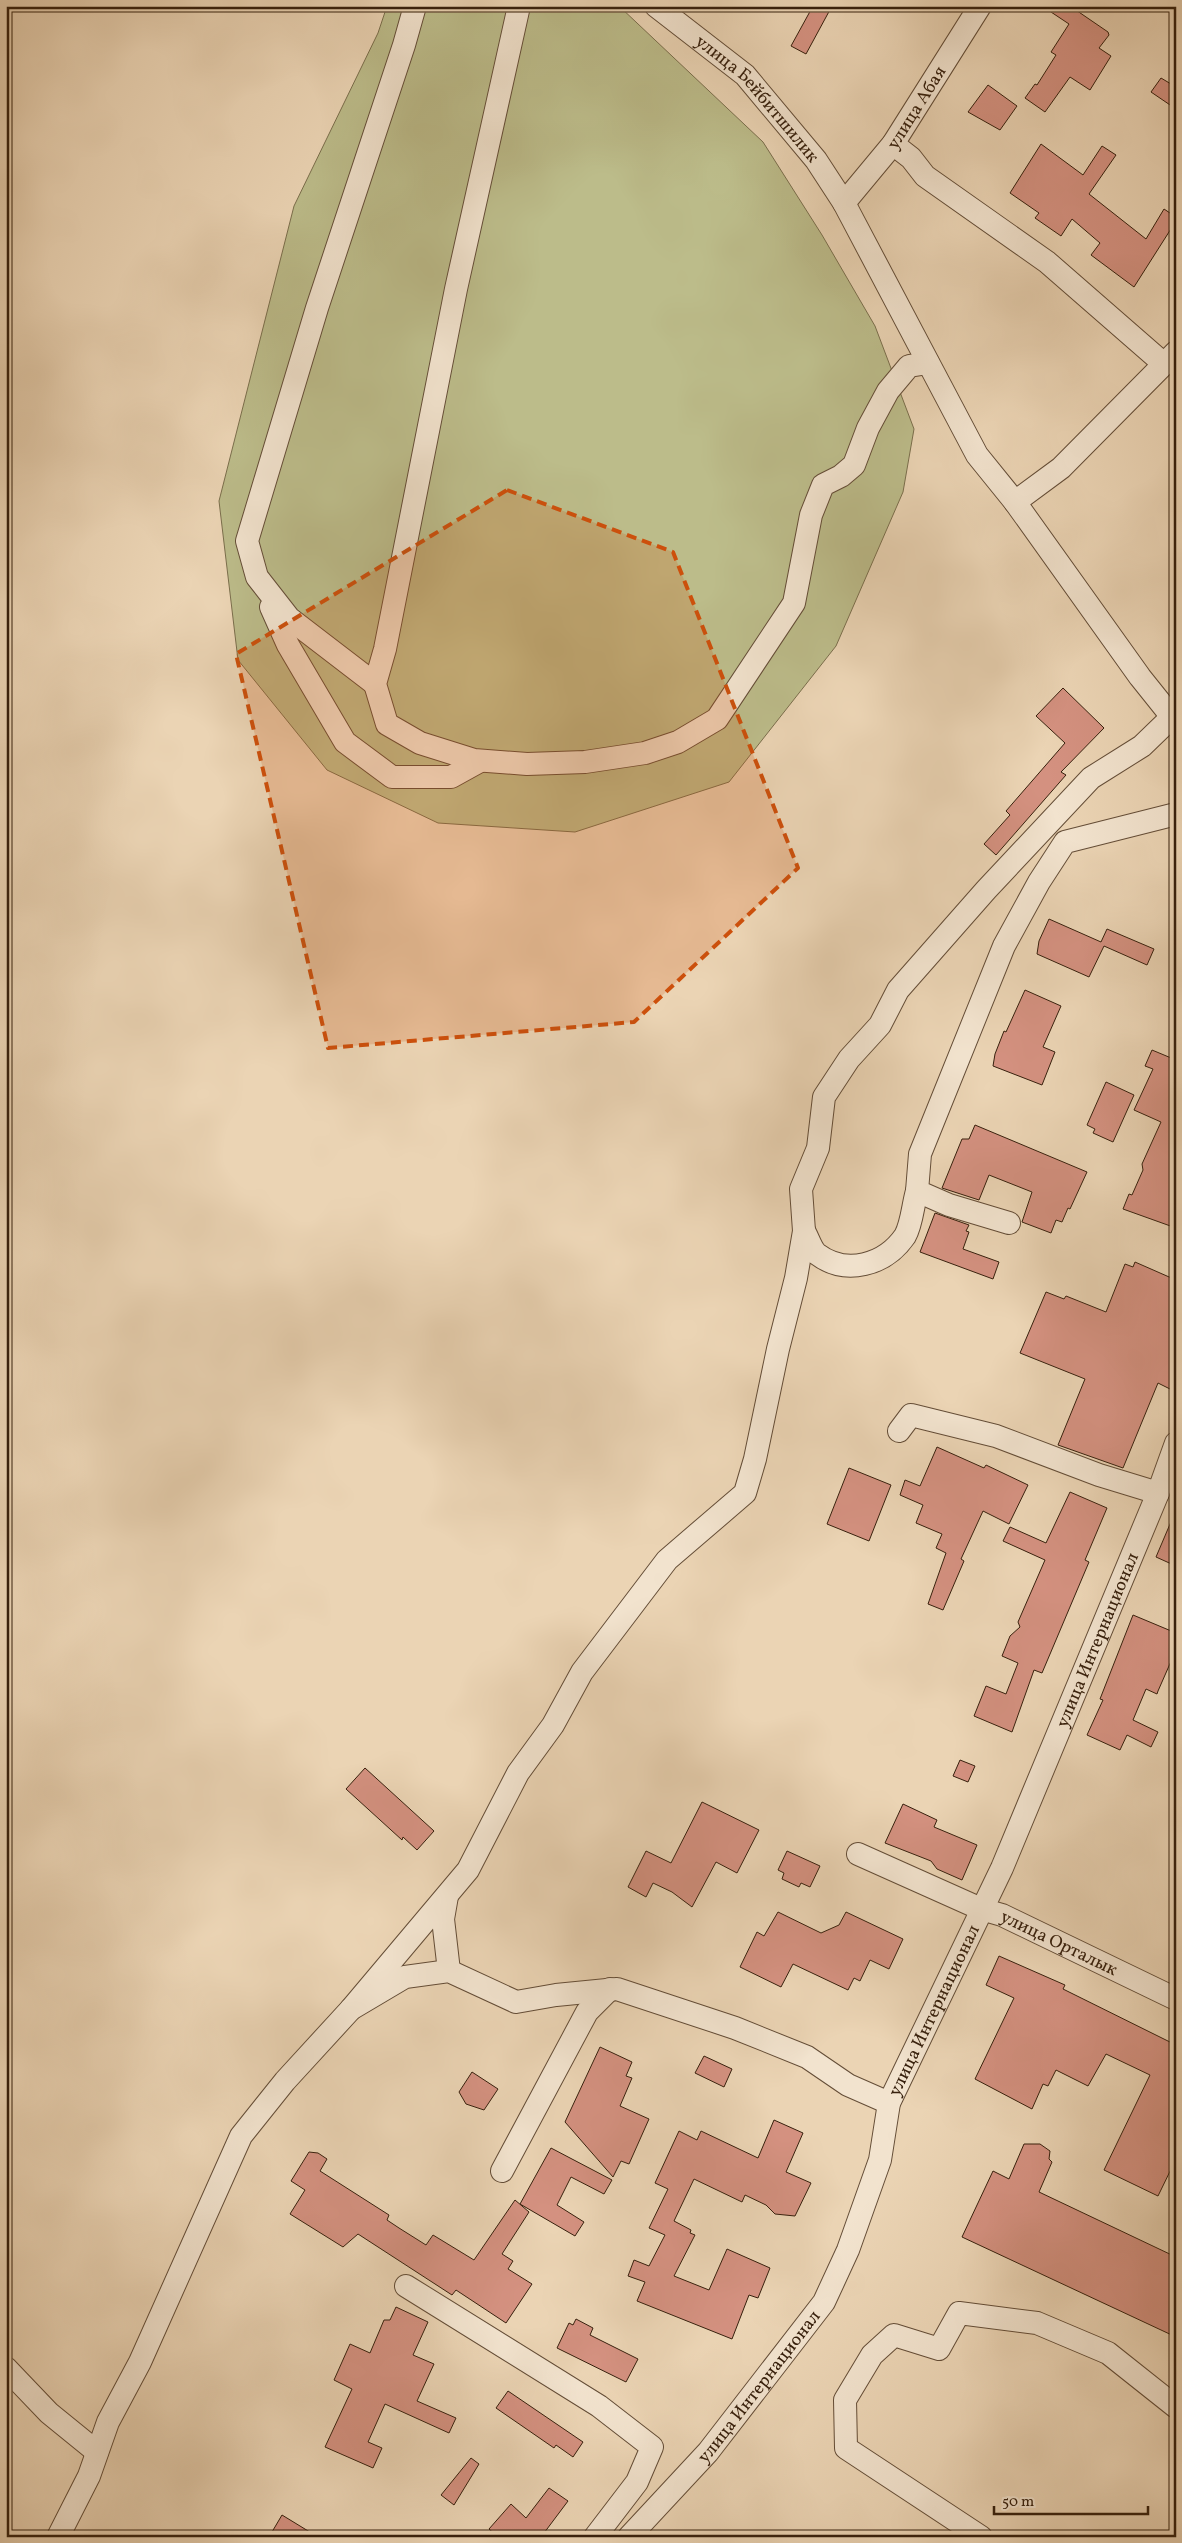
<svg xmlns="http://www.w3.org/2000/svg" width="1182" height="2543" font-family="Vollkorn,serif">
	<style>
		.green { fill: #bcbc8a; stroke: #7a6e4c }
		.building { fill: #d49180; stroke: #37200d }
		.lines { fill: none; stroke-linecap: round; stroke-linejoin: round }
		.minor-casing { stroke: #644d37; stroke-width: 24 }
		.minor { stroke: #f2e3ce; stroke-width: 22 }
		.marked { fill: #cd500c; fill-opacity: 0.2; stroke: #cd500c; stroke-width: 4; stroke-dasharray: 10 6; stroke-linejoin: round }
		.labels { text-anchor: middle; stroke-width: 4; stroke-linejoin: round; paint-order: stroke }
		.street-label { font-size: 18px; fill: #37200d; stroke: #f2e3ce }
	</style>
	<rect width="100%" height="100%" fill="#ebd4b4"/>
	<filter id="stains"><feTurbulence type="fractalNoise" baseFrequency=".004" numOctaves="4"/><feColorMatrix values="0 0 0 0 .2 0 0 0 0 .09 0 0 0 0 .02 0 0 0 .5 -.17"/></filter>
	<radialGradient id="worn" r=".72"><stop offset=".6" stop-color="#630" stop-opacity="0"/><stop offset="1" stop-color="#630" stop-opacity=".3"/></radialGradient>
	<!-- green -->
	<path class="green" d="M 387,6 L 619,6 L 763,142 L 822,235 L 875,326 L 914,429 L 903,492 L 836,646 L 729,782 L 575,832 L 438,823 L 327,770 L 238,660 L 219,501 L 294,206 L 378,33 Z"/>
	<!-- building -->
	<path class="building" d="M 813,6 L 832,6 L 806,54 L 791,46 Z
		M 1042,6 L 1070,6 L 1108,32 L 1109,35 L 1099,48 L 1111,56 L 1090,90 L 1070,77 L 1045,112 L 1025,98 L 1035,84 L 1037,85 L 1056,55 L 1051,52 L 1069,24 Z
		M 1161,78 L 1176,87 L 1176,109 L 1151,92 Z
		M 988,85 L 1017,106 L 1000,130 L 968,112 Z
		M 1041,144 L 1083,175 L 1102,146 L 1116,155 L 1089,194 L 1146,239 L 1164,209 L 1176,217 L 1176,221 L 1134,287 L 1091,255 L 1100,243 L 1072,219 L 1061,236 L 1035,218 L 1039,213 L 1010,193 Z
		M 1063,688 L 1104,728 L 1061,772 L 1066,775 L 996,855 L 984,844 L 1010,815 L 1006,811 L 1065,743 L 1036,716 Z
		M 1049,919 L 1101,942 L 1107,929 L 1154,949 L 1147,965 L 1104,946 L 1089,977 L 1037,954 L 1039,941 Z
		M 1025,990 L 1061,1006 L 1043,1047 L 1055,1052 L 1042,1085 L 993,1066 L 995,1054 L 1004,1031 L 1006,1032 Z
		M 1152,1050 L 1176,1060 L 1176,1228 L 1123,1209 L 1129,1194 L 1132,1195 L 1143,1170 L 1142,1164 L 1161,1122 L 1134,1110 L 1153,1069 L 1145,1066 Z
		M 1106,1082 L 1134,1095 L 1113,1142 L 1093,1133 L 1095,1129 L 1087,1125 Z
		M 975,1125 L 1087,1172 L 1070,1209 L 1068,1208 L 1062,1222 L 1056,1220 L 1051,1233 L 1022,1222 L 1032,1192 L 989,1175 L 979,1200 L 942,1188 L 962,1139 L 969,1139 Z
		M 935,1213 L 969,1225 L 966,1231 L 969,1232 L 963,1249 L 999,1262 L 993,1279 L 920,1252 Z
		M 1135,1262 L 1176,1280 L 1176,1376 L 1170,1389 L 1158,1383 L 1123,1468 L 1058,1445 L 1085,1379 L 1020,1353 L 1046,1292 L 1064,1299 L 1066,1296 L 1106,1312 L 1125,1264 L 1133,1267 Z
		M 937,1447 L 984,1468 L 986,1465 L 1028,1485 L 1009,1524 L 983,1511 L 961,1559 L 964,1561 L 943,1610 L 928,1604 L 946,1553 L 936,1548 L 942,1534 L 916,1523 L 923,1505 L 900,1495 L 905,1480 L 920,1486 Z
		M 849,1468 L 891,1485 L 869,1541 L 827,1524 Z
		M 1070,1492 L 1107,1508 L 1085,1560 L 1089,1562 L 1042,1673 L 1034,1670 L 1012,1732 L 974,1716 L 986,1686 L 1006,1694 L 1018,1663 L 1002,1656 L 1010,1636 L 1020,1627 L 1018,1622 L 1045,1560 L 1003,1541 L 1010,1527 L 1046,1543 Z
		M 1176,1510 L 1176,1566 L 1156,1557 Z
		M 1133,1615 L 1176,1633 L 1176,1650 L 1158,1691 L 1157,1694 L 1146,1689 L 1133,1720 L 1158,1732 L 1151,1747 L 1127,1735 L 1120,1750 L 1087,1735 L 1103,1700 L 1100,1699 Z
		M 960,1760 L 975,1766 L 968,1782 L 953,1776 Z
		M 365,1768 L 434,1831 L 417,1850 L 403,1837 L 402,1840 L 346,1789 Z
		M 702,1802 L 759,1830 L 737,1873 L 716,1862 L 692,1907 L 672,1892 L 653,1883 L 646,1897 L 628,1887 L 646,1851 L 671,1863 Z
		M 903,1804 L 937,1820 L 934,1827 L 977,1845 L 962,1880 L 937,1869 L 931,1861 L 885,1843 Z
		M 787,1851 L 820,1866 L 810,1887 L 801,1883 L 799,1887 L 782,1879 L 784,1873 L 778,1870 Z
		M 778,1912 L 821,1933 L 839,1925 L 846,1912 L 903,1939 L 889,1969 L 870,1960 L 860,1981 L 854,1978 L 848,1990 L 793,1964 L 781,1987 L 740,1967 L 757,1932 L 764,1936 Z
		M 999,1956 L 1065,1985 L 1063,1989 L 1176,2045 L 1176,2159 L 1158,2196 L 1104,2170 L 1150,2075 L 1106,2054 L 1088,2086 L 1056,2070 L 1048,2086 L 1043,2084 L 1032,2109 L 975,2079 L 1014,1998 L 986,1985 Z
		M 600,2047 L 632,2062 L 626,2076 L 632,2078 L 620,2106 L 649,2119 L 629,2164 L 621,2161 L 613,2177 L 565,2122 Z
		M 704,2056 L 732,2069 L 724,2087 L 695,2073 Z
		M 472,2072 L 498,2089 L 484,2110 L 466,2104 L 459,2092 Z
		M 774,2120 L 803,2133 L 786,2172 L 811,2183 L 795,2216 L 775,2214 L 766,2205 L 745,2195 L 742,2202 L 694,2179 L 674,2221 L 691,2230 L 690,2233 L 695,2235 L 674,2276 L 709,2290 L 727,2249 L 770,2268 L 758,2298 L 749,2295 L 732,2339 L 637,2301 L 645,2282 L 628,2276 L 634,2260 L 649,2266 L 665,2235 L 649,2228 L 668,2189 L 655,2183 L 679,2131 L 697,2140 L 701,2131 L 758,2158 Z
		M 1024,2144 L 1040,2144 L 1050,2151 L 1049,2159 L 1052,2162 L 1039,2192 L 1176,2257 L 1176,2337 L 962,2237 L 993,2171 L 1009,2179 Z
		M 551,2148 L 612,2180 L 604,2194 L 571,2177 L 557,2205 L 584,2222 L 575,2236 L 520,2204 Z
		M 309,2152 L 318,2153 L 327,2159 L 320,2171 L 389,2215 L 387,2220 L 399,2228 L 426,2245 L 433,2235 L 474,2260 L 515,2200 L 529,2212 L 502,2254 L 513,2261 L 508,2269 L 532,2284 L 506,2323 L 456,2290 L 452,2295 L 358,2234 L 343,2247 L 290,2214 L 305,2190 L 291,2181 Z
		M 396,2307 L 428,2322 L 413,2355 L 434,2364 L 417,2401 L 456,2418 L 449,2433 L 385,2404 L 368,2442 L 382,2448 L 373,2468 L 325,2447 L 352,2389 L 334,2380 L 350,2344 L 370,2353 L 384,2320 L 390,2320 Z
		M 576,2319 L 593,2328 L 590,2335 L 638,2359 L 626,2382 L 557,2348 L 569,2323 L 573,2325 Z
		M 508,2391 L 583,2442 L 573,2457 L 556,2445 L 554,2448 L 496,2408 Z
		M 471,2458 L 479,2464 L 454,2505 L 441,2495 Z
		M 549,2488 L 568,2501 L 544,2533 L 548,2537 L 498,2537 L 489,2529 L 511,2504 L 526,2518 Z
		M 282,2515 L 318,2537 L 269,2537 Z"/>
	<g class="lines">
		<!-- minor casing -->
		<g class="minor-casing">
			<g id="minor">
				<path d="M 519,6 L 456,289 L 385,649 L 375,684 L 387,724 L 420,743 L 474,760 L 527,764 L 585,762 L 645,753 L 678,742 L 717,719 L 794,603 L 811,515 L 823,485 L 841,476 L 854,465 L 868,428 L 888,391 L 909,366 L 928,363"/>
				<path id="s1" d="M 656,6 L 745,75 L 816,160 L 844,203 L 977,455 L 1015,502 L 1140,677 L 1176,722"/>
				<path d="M 893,144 L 911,158 L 925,176 L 1047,262 L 1164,364"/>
				<path id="s2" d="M 844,203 L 893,144 L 980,6"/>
				<path d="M 1015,502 L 1061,468 L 1176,352"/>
				<path d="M 271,607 L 288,645 L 345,742 L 392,777 L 451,777 L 480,761"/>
				<path d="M 375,684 L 289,618 L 257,577 L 247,541 L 317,308 L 404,45 L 415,6"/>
				<path d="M 1009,1223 L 949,1205 L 917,1191 L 920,1154 L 1004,946 L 1039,882 L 1065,842 L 1176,814"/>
				<path d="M 804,1231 C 808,1237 811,1249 817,1254 C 846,1276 885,1265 905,1236 C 912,1224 913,1204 917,1191"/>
				<path d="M 899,1431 L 911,1415 L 996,1436 L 1099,1475 L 1158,1493"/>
				<path id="s3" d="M 858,1854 L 981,1909 L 1002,1915 L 1176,1999"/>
				<path d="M 447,1896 L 443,1919 L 449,1971"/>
				<path d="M 351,2009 L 468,1870 L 518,1773 L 553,1725 L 582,1672 L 667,1560 L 745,1493 L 755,1459 L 778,1349 L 796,1278 L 804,1231 L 801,1189 L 818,1148 L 824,1097 L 849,1059 L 880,1025 L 898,990 L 986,890 L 1091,778 L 1142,746 L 1172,717"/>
				<path d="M 502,2171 L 587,2012 L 610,1989"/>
				<path d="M 406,2286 L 599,2406 L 652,2447 L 637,2482 L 595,2537"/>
				<path d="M 6,2368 L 49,2413 L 97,2452"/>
				<path d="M 58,2537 L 89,2476 L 108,2422 L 140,2362 L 241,2136 L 285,2081 L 351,2009 L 405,1977 L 449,1971 L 516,2002 L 556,1995 L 617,1989 L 735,2028 L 807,2057 L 848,2085 L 889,2103"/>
				<path id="s4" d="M 629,2537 L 708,2452 L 824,2302 L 848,2250 L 880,2160 L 889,2103 L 1002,1868 L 1158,1493 L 1176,1443"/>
				<path d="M 981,2537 L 846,2448 L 845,2400 L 872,2355 L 894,2335 L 939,2349 L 959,2313 L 1037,2323 L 1108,2353 L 1176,2407"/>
			</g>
		</g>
		<!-- minor -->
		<use href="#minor" class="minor"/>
	</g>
	<!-- marked area -->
	<path class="marked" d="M 507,490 L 673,552 L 798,868 L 634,1022 L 328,1048 L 236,654 Z"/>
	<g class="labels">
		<!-- street labels -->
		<g class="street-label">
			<text dy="6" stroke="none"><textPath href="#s1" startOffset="138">улица Бейбитшилик</textPath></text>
			<text dy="6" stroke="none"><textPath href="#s2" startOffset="120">улица Абая</textPath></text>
			<text dy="6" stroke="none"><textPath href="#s4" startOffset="1024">улица Интернационал</textPath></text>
			<text dy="6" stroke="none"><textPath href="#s3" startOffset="220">улица Орталык</textPath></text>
			<text dy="6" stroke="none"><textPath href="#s4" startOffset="619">улица Интернационал</textPath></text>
			<text dy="6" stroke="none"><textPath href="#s4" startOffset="199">улица Интернационал</textPath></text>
		</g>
	</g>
	<!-- margin -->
	<rect width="1182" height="2543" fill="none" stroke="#ebd4b4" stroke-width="25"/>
	<rect x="8" y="8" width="1167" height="2528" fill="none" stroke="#37200d" stroke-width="2.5"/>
	<rect x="12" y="12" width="1157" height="2518" fill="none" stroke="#37200d"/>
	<!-- scale -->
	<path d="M994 2506v8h154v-8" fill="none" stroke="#37200d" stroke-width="2.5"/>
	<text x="1002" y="2506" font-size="15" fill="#37200d" stroke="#f2e3ce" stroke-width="4" paint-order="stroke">50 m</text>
	<rect width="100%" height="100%" filter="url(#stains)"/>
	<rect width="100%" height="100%" fill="url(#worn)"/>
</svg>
